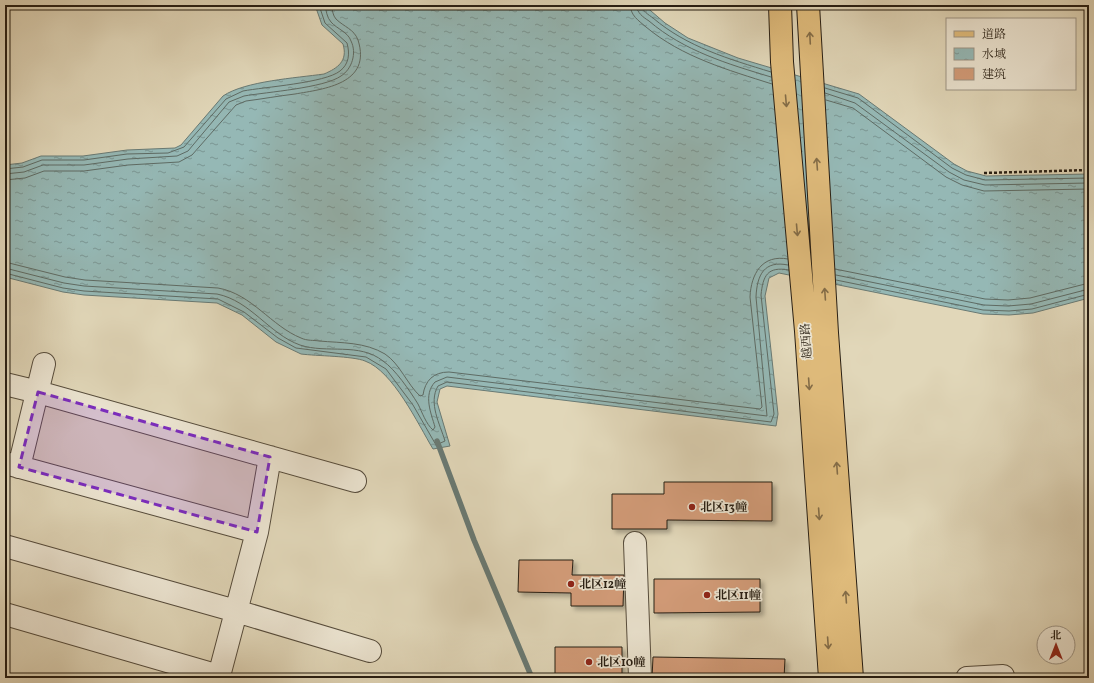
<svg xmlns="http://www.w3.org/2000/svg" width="1094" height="683" font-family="Vollkorn,'Noto Serif SC',serif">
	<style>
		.water { fill: url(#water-ripples); stroke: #697a74 }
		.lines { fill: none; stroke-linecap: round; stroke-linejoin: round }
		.shore { stroke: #5e6b64; stroke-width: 1 }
		.stream { stroke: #697a74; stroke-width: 5.5 }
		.building { fill: #d39c79; stroke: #271e13; filter: url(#shadow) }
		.minor-casing { stroke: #564c3c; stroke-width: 24 }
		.major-casing { stroke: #271e13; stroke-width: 24 }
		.path { stroke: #271e13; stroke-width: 2.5; stroke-dasharray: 3 2; stroke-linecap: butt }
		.minor { stroke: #ece5d2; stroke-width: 22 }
		.major { stroke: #e0bc7c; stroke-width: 22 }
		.oneway { stroke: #846d48 }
		.marked { fill: #7b2cbf; fill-opacity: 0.2; stroke: #7b2cbf; stroke-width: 3; stroke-dasharray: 8 5; stroke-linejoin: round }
		.poi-dot { fill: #8f2418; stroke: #ece5d2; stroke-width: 1.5 }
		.labels { text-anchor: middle; stroke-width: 3.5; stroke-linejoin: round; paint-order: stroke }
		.street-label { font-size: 12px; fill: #271e13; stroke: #ece5d2 }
		.poi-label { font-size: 12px; font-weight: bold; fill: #271e13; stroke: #ece5d2; text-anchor: start }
	</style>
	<defs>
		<pattern id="water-ripples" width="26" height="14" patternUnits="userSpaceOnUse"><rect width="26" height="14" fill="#95b8b5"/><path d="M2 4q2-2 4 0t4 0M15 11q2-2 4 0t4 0" fill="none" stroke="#7a9592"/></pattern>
		<filter id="shadow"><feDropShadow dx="3.5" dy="3.5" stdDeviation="2" flood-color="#0004"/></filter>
	</defs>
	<rect width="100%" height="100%" fill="#e1d7b9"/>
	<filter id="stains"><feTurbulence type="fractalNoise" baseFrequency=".005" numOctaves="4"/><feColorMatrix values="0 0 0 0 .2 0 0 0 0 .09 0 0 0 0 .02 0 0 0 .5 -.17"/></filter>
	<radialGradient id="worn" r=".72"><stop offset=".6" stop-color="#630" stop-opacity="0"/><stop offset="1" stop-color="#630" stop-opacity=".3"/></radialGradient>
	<!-- water -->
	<path class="water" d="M 315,5 L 644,5 L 665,23 L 688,38 L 738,58 L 859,94 L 954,164 L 967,171 L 986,176 L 1089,174 L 1089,298 L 1033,313 L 1009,315 L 983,314 L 779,273 L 769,278 L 765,296 L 778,414 L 776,426 L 447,386 L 440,389 L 437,402 L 450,446 L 433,449 C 418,424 393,371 365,361 C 353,356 316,356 301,354 L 276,342 L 242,315 L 217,303 L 84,295 L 63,292 L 5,277 L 5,165 L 22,163 L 41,156 L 83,156 L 127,150 L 175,148 L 181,145 L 223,96 C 245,81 296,78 324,74 C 338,68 348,61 343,44 L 322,25 Z"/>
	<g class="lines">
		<!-- shore -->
		<path class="shore" d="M 630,5 C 631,16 638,20 646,27 C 682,57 728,70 772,84
			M 636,5 C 637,13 643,17 649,21 C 684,51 728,64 771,77
			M 641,5 C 642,11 649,15 653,18 C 687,47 729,59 771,72
			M 825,88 L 858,98 L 952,168 L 966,175 L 985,180 L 1089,178
			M 825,93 L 855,103 L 949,172 L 964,180 L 985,185 L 1089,183
			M 826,100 L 853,108 L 946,177 L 962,185 L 984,191 L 1089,189
			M 5,169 L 23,167 L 42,160 L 84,160 L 127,154 L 168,153 L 184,147 L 226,99 L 243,91 C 264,87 325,83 340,71 C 349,64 350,54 347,43 L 325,23 L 319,5
			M 5,174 L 24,172 L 43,165 L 84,165 L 128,159 L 177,156 L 188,151 L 229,102 L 244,96 C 267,92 324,88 341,76 C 352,69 357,53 351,41 C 348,32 337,29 331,22 C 327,18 326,10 325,5
			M 5,180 L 25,178 L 44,171 L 84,171 L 128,165 L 179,162 L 192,155 L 236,105 L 246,101 C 262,99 278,96 295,94 C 324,89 372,84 358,40 C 354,29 344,27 336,19 C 333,16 332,9 331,5
			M 5,262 L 65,277 L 85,280 L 218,288 C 252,294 271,326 301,338 C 307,341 314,340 319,341 C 342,343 365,342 385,354 C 400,364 407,384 420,396 L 423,395 C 425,381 433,372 449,372 L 760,409 L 762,407 L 750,297 C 751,274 762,254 788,259
			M 5,268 L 64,283 L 84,286 L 217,294 C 251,301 269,334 300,345 C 327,354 359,342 383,361 C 395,369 410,391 418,404 C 422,412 426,424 433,430 L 435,427 C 431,413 423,395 435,382 L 447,377 L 767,416 L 756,297 C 757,275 764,260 788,265
			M 835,269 L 985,299 L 1008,300 L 1030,298 L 1089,283
			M 5,273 L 63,288 L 84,291 L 218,299 L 244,312 L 278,338 L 296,348 L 366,357 L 386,369 L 413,405 L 436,445 L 445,441 C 440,424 428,403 438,386 L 447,382 L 771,422 L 774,414 L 761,295 C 763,276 767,266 789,270
			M 836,275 L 984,305 L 1008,306 L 1031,304 L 1089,289
			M 836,280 L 983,310 L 1009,311 L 1032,309 L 1089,294"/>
		<!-- stream -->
		<path class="stream" d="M 437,441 L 474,540 L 532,678"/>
	</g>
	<!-- building -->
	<path class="building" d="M 664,482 L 772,482 L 772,521 L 667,520 L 667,529 L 612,529 L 612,494 L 664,494 Z
		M 519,560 L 573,560 L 572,575 L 624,575 L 623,606 L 571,606 L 571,593 L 518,592 Z
		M 654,579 L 760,579 L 760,612 L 654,613 Z
		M 555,647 L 622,647 L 622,678 L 555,678 Z
		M 653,657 L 785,659 L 784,678 L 652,678 Z"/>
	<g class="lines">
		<!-- minor casing -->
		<g class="minor-casing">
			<path id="minor" d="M 5,384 L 38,392 L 355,481
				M 5,463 L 257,532 L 219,676 L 5,614
				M 19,467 L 44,364
				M 257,532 L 270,457
				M 635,543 L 640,678
				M 5,546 L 236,611 L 370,651
				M 967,678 L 1003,676"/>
		</g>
		<!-- major casing -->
		<g class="major-casing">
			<path id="major" d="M 780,5 L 782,62 L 806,331 L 830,678
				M 808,5 L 827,333 L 852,678"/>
		</g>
		<!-- path -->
		<path class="path" d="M 984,173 L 1089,170"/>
		<!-- minor -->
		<use href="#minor" class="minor"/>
		<!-- major -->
		<use href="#major" class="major"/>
	</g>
	<!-- one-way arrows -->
	<defs><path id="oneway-shaft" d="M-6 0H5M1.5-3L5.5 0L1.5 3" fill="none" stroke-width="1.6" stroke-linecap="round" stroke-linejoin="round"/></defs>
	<g class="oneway">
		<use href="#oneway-shaft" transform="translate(810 38) rotate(-93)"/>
		<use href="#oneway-shaft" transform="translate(786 101) rotate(85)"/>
		<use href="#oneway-shaft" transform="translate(817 164) rotate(-94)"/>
		<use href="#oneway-shaft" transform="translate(797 230) rotate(85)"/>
		<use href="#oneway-shaft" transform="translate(825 294) rotate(-94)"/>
		<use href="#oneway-shaft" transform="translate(809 384) rotate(86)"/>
		<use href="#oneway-shaft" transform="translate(837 468) rotate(-94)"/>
		<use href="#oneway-shaft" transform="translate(819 514) rotate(86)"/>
		<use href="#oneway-shaft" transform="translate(846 597) rotate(-94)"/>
		<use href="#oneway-shaft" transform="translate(828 643) rotate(86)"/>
	</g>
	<!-- marked area -->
	<path class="marked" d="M 38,392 L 270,457 L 257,532 L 19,467 Z"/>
	<!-- markers -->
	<g class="poi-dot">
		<circle cx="692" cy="507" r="4"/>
		<circle cx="571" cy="584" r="4"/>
		<circle cx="707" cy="595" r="4"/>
		<circle cx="589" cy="662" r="4"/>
	</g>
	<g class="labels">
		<!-- street labels -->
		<g class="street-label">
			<text transform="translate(806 341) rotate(-94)" y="4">越西路</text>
		</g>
		<!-- poi labels -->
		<g class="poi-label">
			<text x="700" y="511">北区13幢</text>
			<text x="579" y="588">北区12幢</text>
			<text x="715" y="599">北区11幢</text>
			<text x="597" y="666">北区10幢</text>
		</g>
	</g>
	<!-- margin -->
	<rect width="1094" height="683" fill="none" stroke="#e1d7b9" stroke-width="20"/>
	<rect x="6" y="6" width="1082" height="671" fill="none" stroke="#271e13" stroke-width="2"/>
	<rect x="10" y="10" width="1074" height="663" fill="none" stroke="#271e13"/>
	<!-- legend -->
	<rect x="946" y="18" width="130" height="72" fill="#ece5d2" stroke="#9d9586"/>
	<rect x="954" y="31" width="20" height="6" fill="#e0bc7c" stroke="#9d9586"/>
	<text x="982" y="38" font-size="12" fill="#271e13">道路</text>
	<rect x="954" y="48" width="20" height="12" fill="url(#water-ripples)" stroke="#9d9586"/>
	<text x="982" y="58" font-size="12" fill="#271e13">水域</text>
	<rect x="954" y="68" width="20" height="12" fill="#d39c79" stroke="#9d9586"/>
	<text x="982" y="78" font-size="12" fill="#271e13">建筑</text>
	<!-- north arrow -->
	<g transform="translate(1056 645)"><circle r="19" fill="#ece5d2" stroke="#9d9586"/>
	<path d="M0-3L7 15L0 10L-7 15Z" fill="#8f2418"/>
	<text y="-6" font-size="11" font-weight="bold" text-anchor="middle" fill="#271e13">北</text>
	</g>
	<rect width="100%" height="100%" filter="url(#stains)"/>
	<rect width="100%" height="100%" fill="url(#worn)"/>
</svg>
